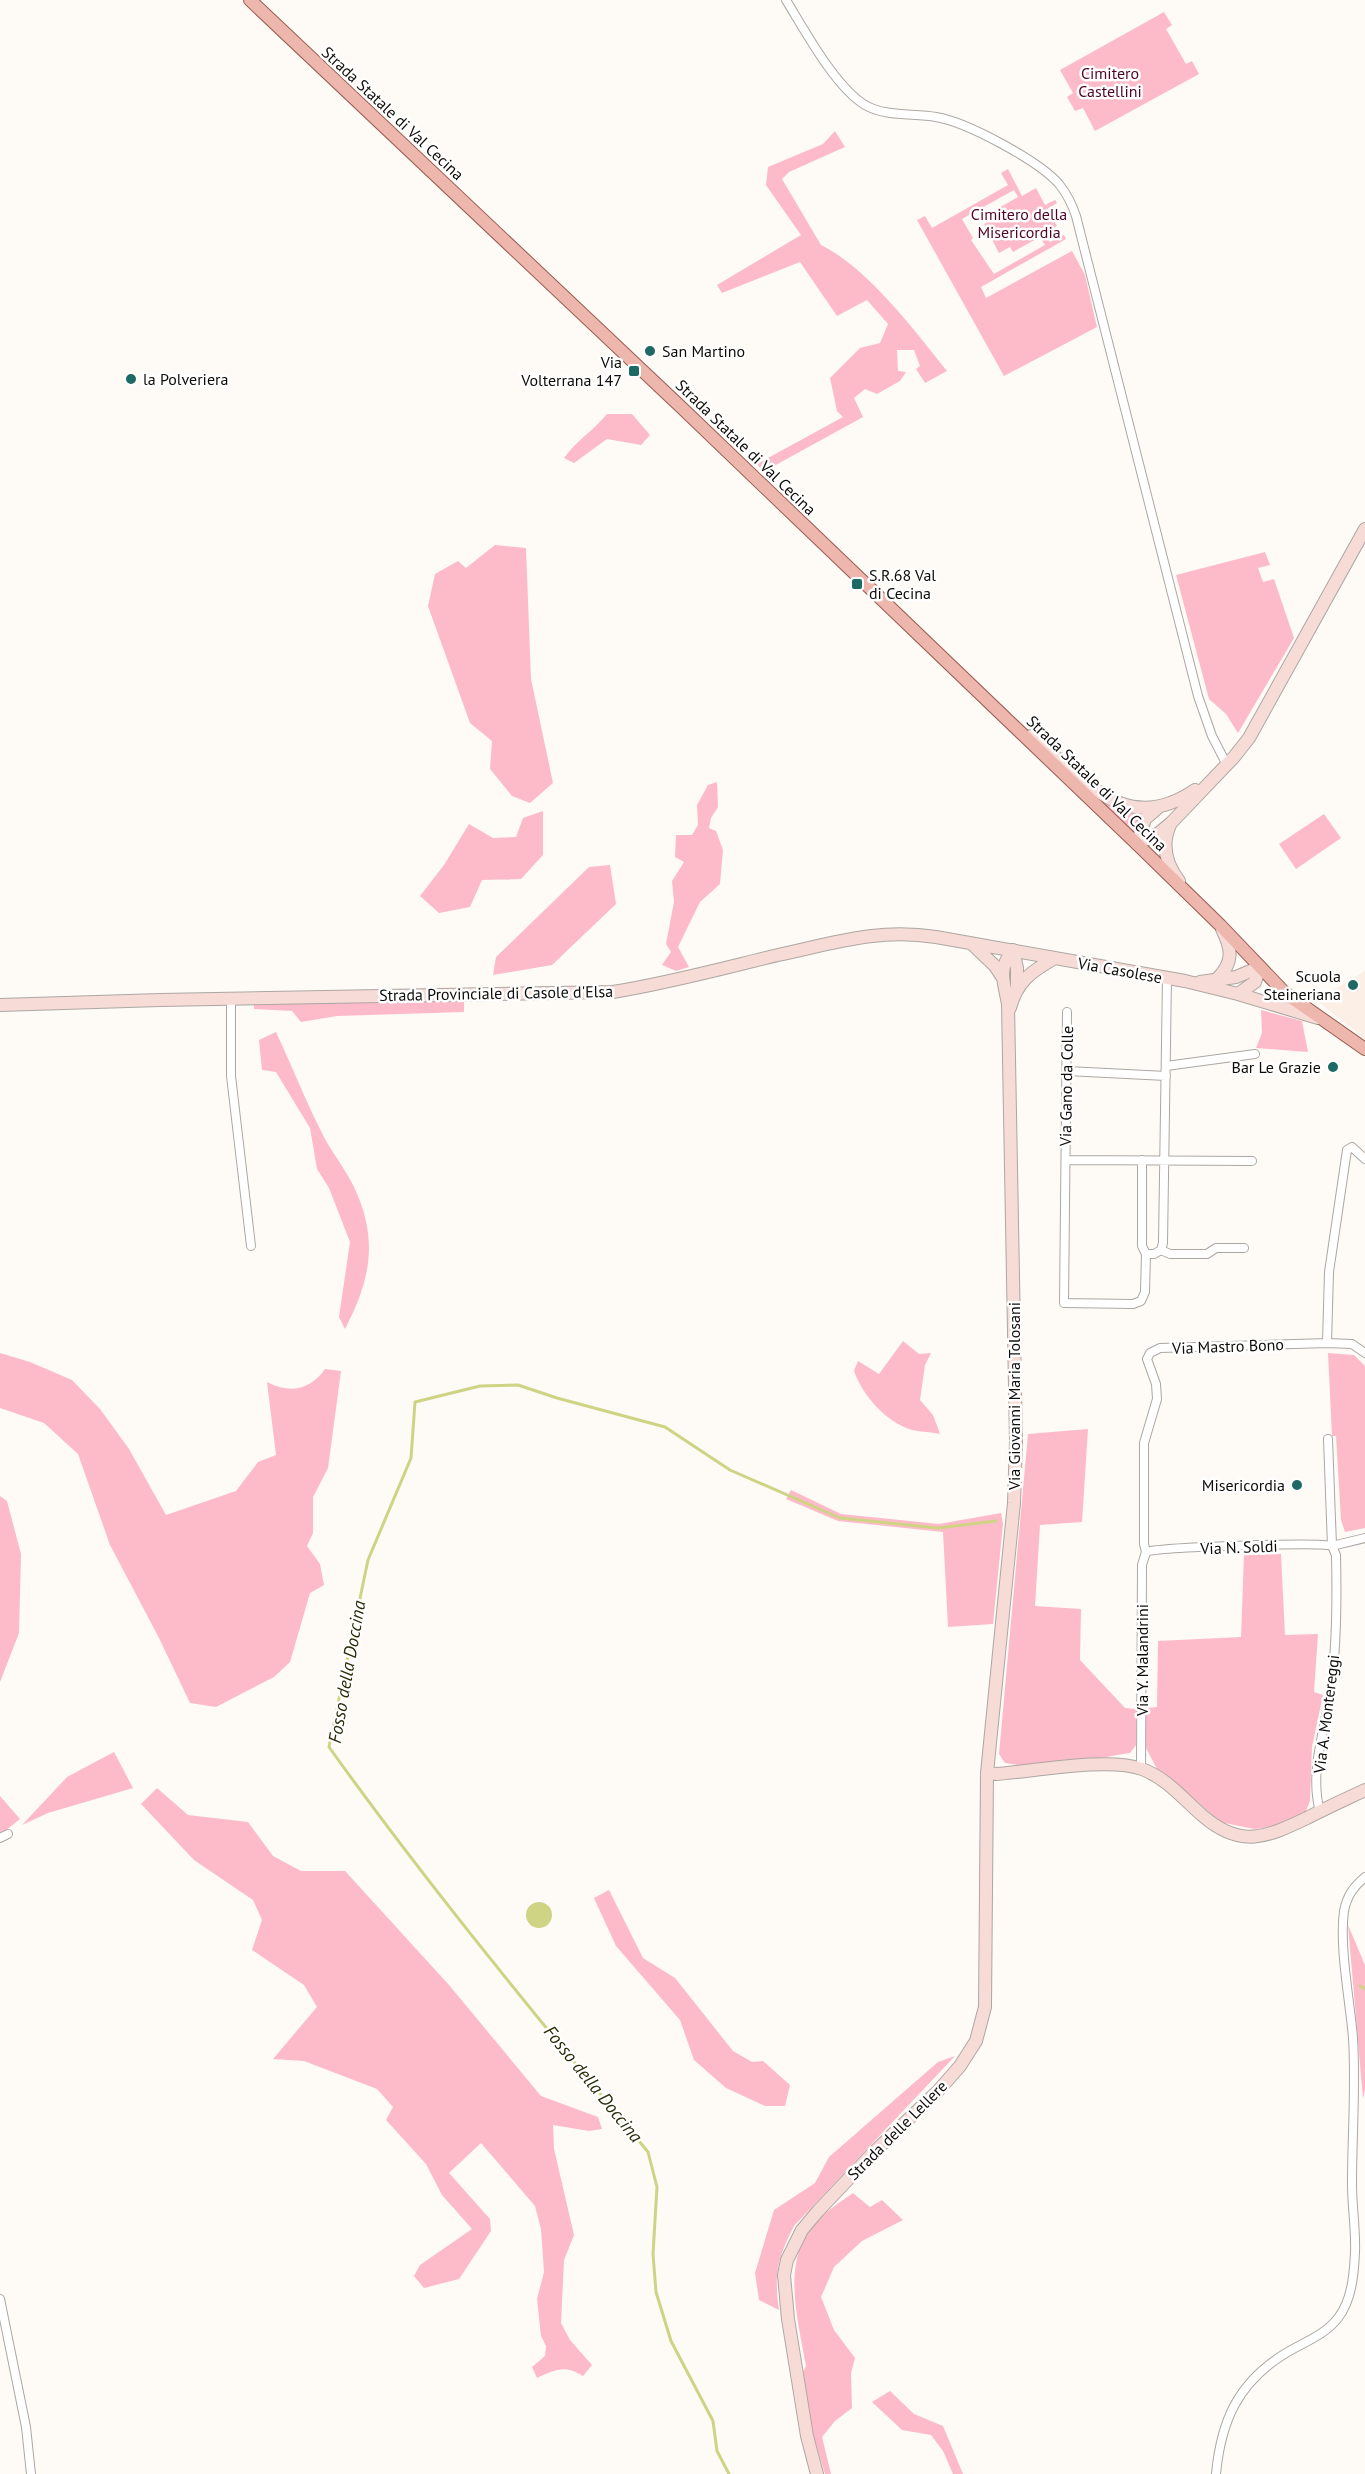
<svg xmlns="http://www.w3.org/2000/svg" width="1365" height="2474" font-family="'PT Sans',sans-serif">
	<style>
		.built { fill: #fcefe6 }
		.green { fill: #fdbbca; fill-rule: evenodd }
		.water { fill: #cfd384 }
		.lines { fill: none; stroke-linecap: round; stroke-linejoin: round }
		.stream { stroke: #cfd384; stroke-width: 3 }
		.street-casing { stroke: #ada7a3; stroke-width: 10 }
		.secondary-casing { stroke: #ada7a3; stroke-width: 14 }
		.primary-casing { stroke: #985c51; stroke-width: 14 }
		.street { stroke: #fff; stroke-width: 8 }
		.secondary { stroke: #f7dbd6; stroke-width: 12 }
		.primary { stroke: #eeb7ad; stroke-width: 12 }
		.poi-dot { fill: #1c6966; stroke: #fff; stroke-width: 2 }
		.labels { text-anchor: middle; stroke-width: 5; stroke-linejoin: round; paint-order: stroke }
		.park-label { font-size: 16px; fill: #500623; stroke: #fff }
		.street-label { font-size: 16px; fill: #0d0c0a; stroke: #fff }
		.poi-label { font-size: 16px; fill: #0d0c0a; stroke: #fff; text-anchor: end }
		.water-label { font-size: 18px; font-style: italic; fill: #2a2c08; stroke: #fff }
	</style>
	<rect width="100%" height="100%" fill="#fefaf6"/>
	<!-- built -->
	<path class="built" d="M 1365,971 L 1365,1039 L 1316,1000 Z"/>
	<!-- green -->
	<path class="green" d="M 1164,12 L 1172,25 L 1166,29 L 1186,64 L 1192,61 L 1199,74 L 1095,131 L 1083,108 L 1075,111 L 1067,97 L 1073,93 L 1060,70 Z
		M 835,131 L 845,147 L 789,172 L 782,179 L 821,245 C 869,269 914,330 947,371 L 925,383 L 916,369 L 920,366 L 914,350 L 897,350 L 898,371 L 906,372 L 900,381 L 877,394 L 865,389 L 854,398 L 863,417 L 763,472 L 757,464 L 843,417 L 837,411 L 830,378 L 860,348 L 880,343 L 888,324 L 867,300 L 837,316 L 800,262 L 722,293 L 717,285 L 801,235 L 766,185 L 768,167 L 823,144 Z
		M 1008,169 L 1022,196 L 1036,188 L 1045,205 L 1055,200 L 1057,203 L 1047,209 L 1057,226 L 1044,234 L 1050,242 L 1064,235 L 1066,239 L 981,287 L 986,298 L 1072,251 L 1085,275 L 1097,327 L 1004,376 L 917,220 L 925,216 L 932,228 L 1008,185 L 1001,173 ZM 1014,190 L 1018,197 L 992,212 L 995,218 L 984,224 L 999,253 L 1010,247 L 1013,252 L 1040,237 L 1045,245 L 994,274 L 971,240 L 973,238 L 962,219 Z
		M 607,414 L 632,414 L 650,435 L 641,445 L 607,439 L 574,463 L 564,458 C 576,441 593,431 607,414 Z
		M 495,545 L 526,548 L 531,679 L 553,783 L 530,803 L 512,796 L 490,769 L 492,741 L 470,723 L 428,606 L 435,574 L 458,561 L 466,568 Z
		M 1265,552 L 1270,565 L 1258,568 L 1263,582 L 1274,579 L 1294,638 L 1238,733 L 1226,714 L 1209,699 L 1176,575 Z
		M 717,782 L 718,807 L 711,818 L 709,828 L 716,831 L 723,850 L 720,884 L 700,902 L 678,947 L 689,967 L 676,971 L 662,965 L 671,952 L 666,944 L 674,902 L 672,881 L 684,862 L 675,857 L 676,835 L 692,835 L 698,825 L 697,805 L 708,785 Z
		M 1101,801 L 1113,806 L 1146,812 L 1136,834 Z
		M 543,811 L 543,855 L 521,879 L 482,880 L 470,907 L 439,913 L 420,896 L 444,865 L 469,824 L 493,838 L 516,837 L 523,818 Z
		M 1324,814 L 1341,838 L 1296,869 L 1279,844 Z
		M 610,865 L 616,904 L 552,965 L 493,975 L 496,957 L 589,867 Z
		M 464,1000 L 464,1012 L 337,1016 L 301,1022 L 292,1011 L 254,1009 L 254,1003 Z
		M 1261,1010 L 1302,1021 L 1308,1052 L 1256,1048 L 1262,1033 Z
		M 276,1032 C 291,1064 304,1097 320,1129 C 329,1149 343,1165 353,1185 C 379,1238 371,1279 345,1329 L 339,1317 L 350,1242 L 329,1188 L 317,1169 L 310,1128 L 276,1072 L 262,1070 L 259,1040 Z
		M 903,1341 L 919,1354 L 931,1353 L 925,1365 L 920,1400 L 933,1415 L 940,1434 C 931,1432 921,1432 912,1430 C 886,1422 863,1396 854,1371 L 858,1361 L 879,1374 Z
		M 0,1353 L 30,1362 L 72,1380 L 100,1409 L 129,1449 L 166,1515 L 236,1491 L 258,1462 L 276,1455 L 267,1382 C 290,1394 310,1390 325,1369 L 341,1371 L 328,1468 L 313,1497 L 313,1533 L 307,1546 L 320,1564 L 324,1585 L 310,1593 L 290,1662 L 274,1677 L 216,1707 L 190,1703 L 159,1638 L 110,1545 L 78,1454 L 44,1423 L 0,1408 Z
		M 1328,1353 L 1354,1355 L 1365,1366 L 1365,1528 L 1345,1532 L 1341,1520 L 1336,1436 L 1332,1436 Z
		M 1088,1429 L 1082,1522 L 1040,1525 L 1035,1606 L 1081,1609 L 1080,1660 L 1125,1708 L 1136,1709 L 1136,1745 L 1130,1753 C 1090,1759 1045,1771 1005,1763 L 999,1754 L 1028,1434 Z
		M 791,1490 L 841,1514 L 939,1524 L 1001,1513 L 1003,1524 L 993,1624 L 948,1627 L 943,1532 L 838,1521 L 786,1499 Z
		M 0,1496 L 7,1501 L 21,1554 L 19,1633 L 0,1682 Z
		M 1281,1554 L 1285,1635 L 1318,1634 L 1314,1692 L 1323,1695 L 1312,1747 L 1310,1801 L 1305,1813 L 1277,1826 L 1254,1829 L 1220,1822 L 1188,1793 L 1157,1769 L 1146,1748 L 1146,1708 L 1157,1707 L 1158,1641 L 1241,1637 L 1244,1555 Z
		M 114,1752 L 133,1788 L 48,1813 L 22,1825 L 67,1777 Z
		M 157,1788 L 188,1815 L 248,1822 L 273,1856 L 301,1871 L 345,1871 L 449,1985 L 541,2096 L 598,2117 L 602,2129 L 589,2131 L 553,2125 L 554,2149 L 574,2235 L 564,2260 L 561,2323 L 570,2340 L 592,2365 L 583,2376 C 565,2365 556,2369 537,2378 L 532,2367 L 545,2356 L 546,2346 L 541,2336 L 537,2299 L 544,2272 L 541,2229 L 535,2206 L 481,2143 L 449,2173 L 490,2219 L 491,2231 L 459,2279 L 424,2288 L 414,2276 L 420,2265 L 472,2229 L 442,2195 L 426,2164 L 386,2120 L 393,2107 L 377,2089 L 304,2061 L 273,2059 L 317,2007 L 304,1985 L 252,1950 L 262,1920 L 253,1900 L 194,1860 L 141,1804 Z
		M 0,1796 L 20,1819 L 0,1835 Z
		M 609,1890 L 643,1958 L 675,1978 L 733,2051 L 752,2062 L 763,2061 L 790,2085 L 785,2106 L 765,2106 L 726,2088 L 694,2060 L 680,2020 L 616,1946 L 594,1898 Z
		M 1348,1925 L 1365,1965 L 1365,2089 L 1363,2099 Z
		M 955,2056 L 794,2226 C 777,2259 774,2274 779,2310 L 759,2300 L 755,2273 L 774,2210 L 815,2183 L 829,2157 L 938,2062 Z
		M 853,2193 L 870,2207 L 882,2200 L 903,2220 L 862,2241 L 834,2267 L 821,2297 L 834,2330 L 855,2358 L 851,2373 L 852,2408 L 835,2421 L 822,2437 L 831,2474 L 825,2474 L 813,2434 L 803,2372 L 806,2366 C 798,2319 779,2257 819,2219 C 829,2209 842,2201 853,2193 Z
		M 890,2391 L 914,2414 L 943,2426 L 963,2474 L 953,2474 L 943,2451 L 931,2435 L 902,2430 L 872,2402 Z"/>
	<!-- water -->
	<path class="water" d="M526 1915a13 13 0 1 1 26 0a13 13 0 1 1-26 0Z"/>
	<g class="lines">
		<!-- stream -->
		<path class="stream" d="M 1360,1986 L 1365,1989
			M 729,2474 L 717,2451 L 713,2421 L 671,2341 L 656,2292 L 653,2254 L 657,2187 L 648,2152 C 539,2019 429,1887 329,1747 L 368,1560 L 411,1458 L 415,1402 L 480,1386 L 518,1385 L 557,1398 L 665,1427 L 730,1470 L 840,1518 L 938,1528 L 996,1521"/>
		<!-- street casing -->
		<g class="street-casing">
			<path id="street" d="M 786,0 C 804,29 835,87 865,105 C 886,117 913,113 936,117 C 967,122 1039,161 1059,184 C 1067,194 1072,204 1076,216 L 1198,696 L 1212,736 L 1227,765
				M 231,999 L 231,1076 L 251,1246
				M 1067,1012 L 1064,1303 L 1133,1304 L 1141,1301 L 1145,1292 L 1146,1254
				M 1166,1066 L 1255,1054
				M 1067,1071 L 1166,1076
				M 1066,1160 L 1252,1161
				M 1142,1160 L 1142,1246 L 1146,1254 L 1154,1254 L 1161,1250 L 1163,1243 L 1167,978
				M 1161,1250 L 1170,1254 L 1207,1254 L 1216,1248 L 1244,1248
				M 1327,1343 L 1329,1272 L 1347,1150 L 1352,1147 L 1365,1159
				M 1332,1546 L 1365,1538
				M 1146,1552 L 1144,1544 L 1144,1443 L 1157,1399 L 1156,1384 L 1147,1359 L 1150,1353 L 1160,1348 L 1327,1343 L 1352,1344 L 1365,1353
				M 1146,1552 C 1157,1547 1321,1542 1332,1546
				M 1141,1769 L 1142,1565 L 1146,1552
				M 1320,1812 C 1308,1767 1328,1723 1332,1680 C 1337,1638 1337,1596 1336,1555 L 1332,1546 L 1328,1439
				M 0,1838 L 8,1834
				M 0,2299 L 26,2427 L 31,2474
				M 1216,2474 C 1221,2421 1238,2382 1286,2353 C 1304,2342 1325,2335 1338,2318 C 1352,2300 1354,2274 1355,2252 C 1356,2230 1352,2207 1352,2184 C 1352,2135 1356,2087 1353,2038 C 1350,2001 1339,1947 1344,1911 C 1347,1896 1353,1887 1365,1877"/>
		</g>
		<!-- secondary casing -->
		<g class="secondary-casing">
			<path id="secondary" d="M 1031,736 C 1083,776 1124,839 1195,790
				M 1170,825 C 1161,845 1166,864 1179,881
				M 1137,844 L 1159,833 L 1171,823 L 1234,757 L 1249,738 L 1365,529
				M 1137,844 L 1145,819 L 1160,806
				M 972,944 L 995,966 L 1003,978
				M 1013,950 L 1017,968 L 1017,987
				M 1217,979 C 1234,962 1232,949 1222,929
				M 1200,982 L 1236,977 L 1260,967
				M 1238,994 L 1255,982 L 1260,967
				M 0,1005 L 160,1000 L 613,992 C 669,983 724,968 778,955 C 834,943 878,928 936,937 L 1185,981 L 1238,994 L 1318,1018
				M 1010,1008 C 1017,981 1032,971 1055,958
				M 987,1773 L 997,1774 C 1035,1771 1109,1757 1142,1769 C 1168,1779 1183,1799 1203,1816 C 1241,1849 1267,1837 1307,1818 C 1326,1808 1346,1799 1365,1790
				M 817,2474 L 807,2436 L 788,2319 L 784,2275 L 787,2260 L 802,2230 L 818,2211 L 873,2153 L 938,2091 L 960,2066 L 976,2041 L 985,2007 L 987,1773 L 1014,1503 L 1016,1441 L 1008,1004 C 1004,981 997,970 1013,950"/>
		</g>
		<!-- primary casing -->
		<g class="primary-casing">
			<path id="primary" d="M 250,0 L 682,408 L 1137,844 L 1220,925 L 1285,993 L 1365,1049"/>
		</g>
		<!-- street -->
		<use href="#street" class="street"/>
		<!-- secondary -->
		<use href="#secondary" class="secondary"/>
		<!-- primary -->
		<use href="#primary" class="primary"/>
	</g>
	<!-- markers -->
	<g class="poi-dot">
		<circle cx="650" cy="351" r="6"/>
		<rect x="628" y="365" width="12" height="12" rx="3"/>
		<circle cx="131" cy="379" r="6"/>
		<rect x="851" y="578" width="12" height="12" rx="3"/>
		<circle cx="1353" cy="985" r="6"/>
		<circle cx="1333" cy="1067" r="6"/>
		<circle cx="1297" cy="1485" r="6"/>
	</g>
	<g class="labels">
		<!-- park labels -->
		<g class="park-label">
			<text x="1110" y="79">Cimitero<tspan x="1110" dy="18">Castellini</tspan></text>
			<text x="1019" y="220">Cimitero della<tspan x="1019" dy="18">Misericordia</tspan></text>
		</g>
		<!-- street labels -->
		<g class="street-label">
			<text transform="translate(393 113) rotate(43)" y="6">Strada Statale di Val Cecina</text>
			<text transform="translate(746 447) rotate(44)" y="6">Strada Statale di Val Cecina</text>
			<text transform="translate(1097 783) rotate(44)" y="6">Strada Statale di Val Cecina</text>
			<text transform="translate(1120 970) rotate(10)" y="6">Via Casolese</text>
			<text transform="translate(496 993) rotate(-1)" y="6">Strada Provinciale di Casole d'Elsa</text>
			<text transform="translate(1066 1086) rotate(-89)" y="6">Via Gano da Colle</text>
			<text transform="translate(1228 1346) rotate(-2)" y="6">Via Mastro Bono</text>
			<text transform="translate(1014 1396) rotate(-90)" y="6">Via Giovanni Maria Tolosani</text>
			<text transform="translate(1239 1547) rotate(-2)" y="6">Via N. Soldi</text>
			<text transform="translate(1142 1660) rotate(-90)" y="6">Via Y. Malandrini</text>
			<text transform="translate(1326 1714) rotate(-83)" y="6">Via A. Montereggi</text>
			<text transform="translate(897 2130) rotate(-45)" y="6">Strada delle Lellere</text>
		</g>
		<!-- poi labels -->
		<g class="poi-label">
			<text x="662" y="357" text-anchor="start">San Martino</text>
			<text x="622" y="368">Via<tspan x="622" dy="18">Volterrana 147</tspan></text>
			<text x="143" y="385" text-anchor="start">la Polveriera</text>
			<text x="869" y="581" text-anchor="start">S.R.68 Val<tspan x="869" dy="18">di Cecina</tspan></text>
			<text x="1341" y="982">Scuola<tspan x="1341" dy="18">Steineriana</tspan></text>
			<text x="1321" y="1073">Bar Le Grazie</text>
			<text x="1285" y="1491">Misericordia</text>
		</g>
		<!-- water labels -->
		<g class="water-label">
			<text transform="translate(347 1672) rotate(-80)" y="6">Fosso della Doccina</text>
			<text transform="translate(593 2084) rotate(51)" y="6">Fosso della Doccina</text>
		</g>
	</g>
</svg>
